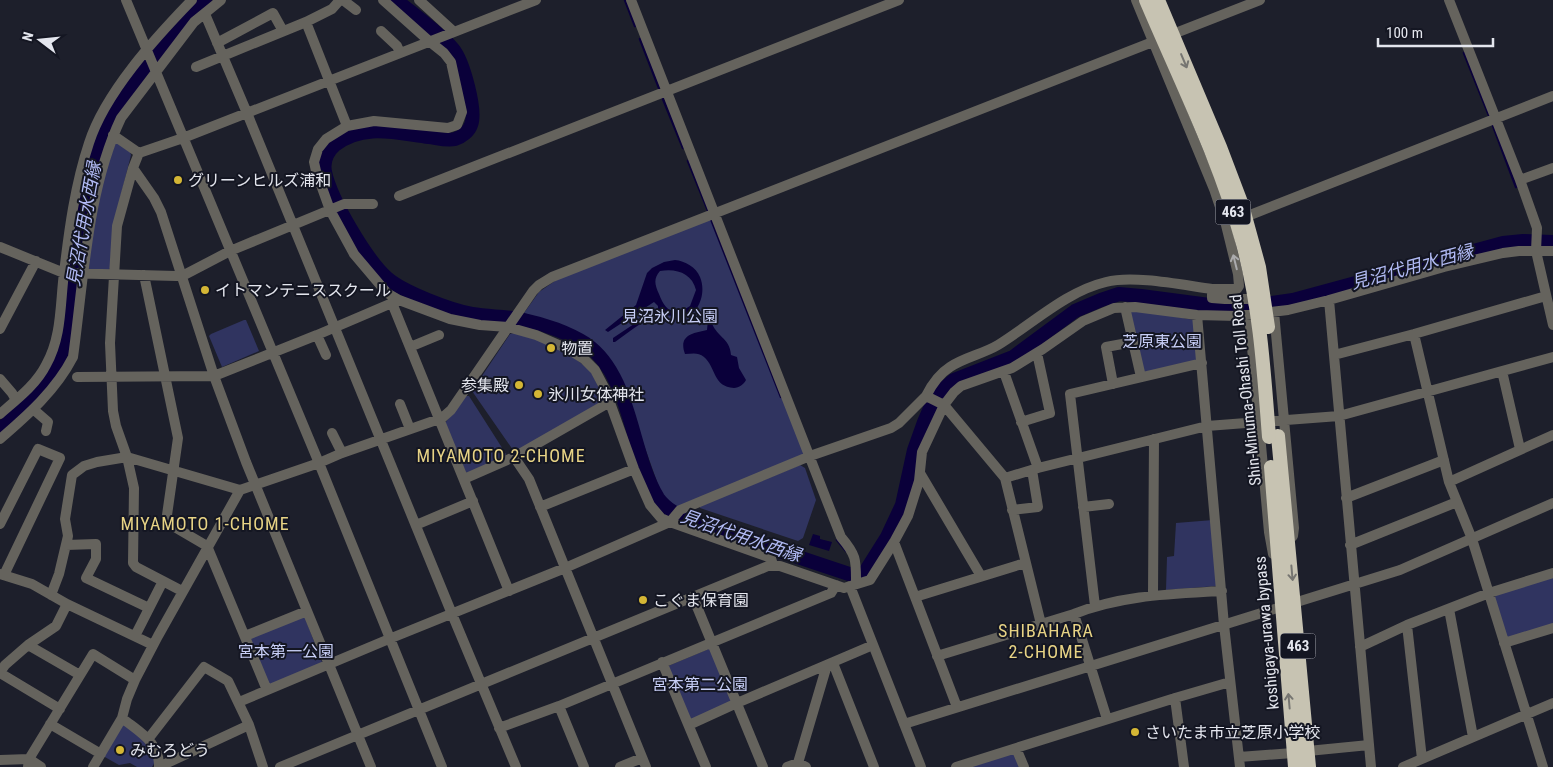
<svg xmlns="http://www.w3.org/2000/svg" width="1553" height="767" font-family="'Roboto Condensed','Noto Sans JP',sans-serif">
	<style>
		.green { fill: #303460 }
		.water { fill: #0a003a; fill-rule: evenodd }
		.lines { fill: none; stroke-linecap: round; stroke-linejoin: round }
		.stream { stroke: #0a003a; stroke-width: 2.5 }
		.river { stroke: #0a003a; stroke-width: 14 }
		.minor { stroke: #65635d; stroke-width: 10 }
		.highway { stroke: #c7c3b2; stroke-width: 14 }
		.highway-bridge { stroke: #c7c3b2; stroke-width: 14 }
		.oneway { stroke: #767571 }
		.oneway2 { stroke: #ababad }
		.poi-dot { fill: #d4b635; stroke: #141622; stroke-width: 2 }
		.labels { text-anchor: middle; stroke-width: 4; stroke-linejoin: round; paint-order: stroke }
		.shield { fill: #141622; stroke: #a6a8b1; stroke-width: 1 }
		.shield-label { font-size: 15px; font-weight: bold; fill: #e4e6ee }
		.poi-label { font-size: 16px; fill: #e4e6ee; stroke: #141622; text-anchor: start }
		.park-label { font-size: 16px; fill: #c7cef6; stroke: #141622 }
		.street-label { font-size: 16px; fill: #e4e6ee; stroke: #141622 }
		.water-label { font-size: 18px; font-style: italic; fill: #b1baf4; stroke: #141622 }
		.neighbourhood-label { font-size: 18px; letter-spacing: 1px; fill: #e7d385; stroke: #141622 }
	</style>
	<rect width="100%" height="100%" fill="#1d1f2b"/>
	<!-- green -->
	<path class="green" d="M 116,142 L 130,152 L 131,155 L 113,227 L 110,268 L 108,271 L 88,271 L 90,236 L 103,173 Z
		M 712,218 L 805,456 L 675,508 L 667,501 L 660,490 L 623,386 L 611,363 L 590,341 L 541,319 L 524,313 L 539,292 L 562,276 Z
		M 1128,308 L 1194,320 L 1197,359 L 1194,361 L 1141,373 Z
		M 244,320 L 246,320 L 259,351 L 222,367 L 209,336 L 211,334 Z
		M 514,333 L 548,343 L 568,353 L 591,371 L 603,397 L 603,401 L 517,451 L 513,450 L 472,391 L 510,334 Z
		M 466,396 L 469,396 L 506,454 L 505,458 L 468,473 L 465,472 L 445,423 Z
		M 800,465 L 805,468 L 816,500 L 803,538 L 798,541 L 700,508 L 700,506 Z
		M 1213,520 L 1217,586 L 1166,590 L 1167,557 L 1174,556 L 1176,523 Z
		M 1553,576 L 1553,625 L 1507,638 L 1494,599 L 1496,595 Z
		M 301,617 L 305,618 L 322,662 L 321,664 L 271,685 L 267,683 L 250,641 L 251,638 Z
		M 711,648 L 733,702 L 692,720 L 690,719 L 668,666 Z
		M 125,724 C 139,735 150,744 155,762 L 152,767 L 137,767 L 130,763 L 119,765 L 103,756 L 121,725 Z
		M 1010,753 L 1014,754 L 1019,767 L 965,767 Z"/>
	<!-- water -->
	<path class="water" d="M 675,260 C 685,261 696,267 700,277 C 703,284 703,292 701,299 C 692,327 673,311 655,317 C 640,322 628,333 615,342 L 613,342 L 613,338 L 658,308 L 658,306 L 654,302 L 608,332 L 605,330 L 636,305 L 647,273 L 652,268 L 664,262 ZM 660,271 C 676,268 692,273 696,290 L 690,306 C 673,317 665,310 659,294 C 655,285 653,279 660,271 Z
		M 708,320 L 711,320 C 715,337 730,337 731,355 L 737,357 L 739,368 L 746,380 C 744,384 739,388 734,388 C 713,387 716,367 704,357 C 698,352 692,354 685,354 C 678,335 693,333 707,330 Z
		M 813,534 L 820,536 L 820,539 L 832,542 L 829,551 L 809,545 Z"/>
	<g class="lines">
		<!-- stream -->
		<path class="stream" d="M 625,0 L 635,26
			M 640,39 L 659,88
			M 1464,53 L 1490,118
			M 663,99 L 683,148
			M 1492,123 L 1516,187 L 1519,186
			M 688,161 L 709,213
			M 711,219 L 781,397
			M 837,540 L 846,551"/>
		<!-- river -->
		<path class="river" d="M 396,0 C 413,14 440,33 453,49 C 463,61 477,111 471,125 C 469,131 462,137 455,139 C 447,141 437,138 429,137 C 396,133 363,123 335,145 C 327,152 323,161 325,172 C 331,200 366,259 387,278 C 403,292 450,310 472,314 C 489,317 507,316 524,320 C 544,324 569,333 586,344 C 632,376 630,452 658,498 C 666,509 678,515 690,521 L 849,574 L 859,575 L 865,572 L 887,537 L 902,505 L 914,450 L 924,422 L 931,406 L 942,390 L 954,380 L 1013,357 L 1075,311 L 1101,300 L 1119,294 L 1141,296 L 1217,306 L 1247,306
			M 1272,303 L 1293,300 L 1503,243 L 1523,241 L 1553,242
			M 0,430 C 30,400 54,381 67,338 L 86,192 L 102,131 L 113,111 L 178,26 L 205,0"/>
		<!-- minor -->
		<path class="minor" d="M 126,0 L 319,463 L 442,767
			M 343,0 L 356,10
			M 383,0 L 429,41 L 444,53 L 451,62 L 462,112 L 457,125 L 448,128 L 374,121 L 347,126 L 326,139 L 318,149 L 314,162 L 316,171 L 330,210 L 354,254 L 387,293 L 399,300 L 450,319 L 480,325 L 508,327 L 536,335 L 568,349 L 584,359 L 595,370 L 605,389 L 634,469 L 650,505 L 661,518 L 670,522 L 680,510 L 810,456 L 891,428 L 899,423 L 926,396 L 944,405 L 1005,478 L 1041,624
			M 419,0 L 454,32
			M 631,0 L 841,537 C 857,556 856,560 856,584
			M 1136,0 L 1214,189 L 1226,225 L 1238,274 L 1239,286 L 1237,289 L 1212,289 L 1212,298 L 1225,299 L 1252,299 L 1254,306
			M 1449,0 L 1520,180 L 1537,228 L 1536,251 L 1553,325
			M 205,14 L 247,113 L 452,614 L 516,767
			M 306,22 L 347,126
			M 381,31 L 397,46 L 400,53
			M 217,43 L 273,13 L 283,31
			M 196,67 L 306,22 L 332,9 L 340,0
			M 113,135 L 139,153
			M 133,168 L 154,198 L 161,212 L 214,376 L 246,462 L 371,767
			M 1520,180 L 1553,168
			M 399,196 L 899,0
			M 1240,219 L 1553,96
			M 0,247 L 64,273 L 176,276 L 186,274 L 230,251 L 344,204 L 373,204
			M 144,275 L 178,438 L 166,522 L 207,546 L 267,690
			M 1329,300 L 1371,767
			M 392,303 L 509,591
			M 1125,307 L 1141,377
			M 1274,312 L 1294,528 L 1293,536 L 1288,541
			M 1197,315 L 1224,625 L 1240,767
			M 1249,315 L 1269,532 L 1273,554
			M 0,329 L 36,261
			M 1414,334 L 1449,482 L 1472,539 L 1543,767
			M 317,335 L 326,355
			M 410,347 L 439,335
			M 1334,355 L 1414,334 L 1546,296
			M 1502,371 L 1520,449
			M 1004,372 L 1038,468
			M 77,377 L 214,376 L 317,335 L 399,300
			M 0,379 L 12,393 L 16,400
			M 1113,384 L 1106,347 L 1133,342
			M 926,396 C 932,384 939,374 950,367 C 965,357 983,354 998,345 C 1032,324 1067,291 1106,282 C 1134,275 1182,285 1212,289
			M 400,404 L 410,429
			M 33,409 L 48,422 L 46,431
			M 0,414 C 16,400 36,385 46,365 C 62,337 60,304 64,273 C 69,230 75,185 89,143 C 105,93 155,38 192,0
			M 1021,422 L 1050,413 L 1037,353
			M 332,433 L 342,453
			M 0,439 C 28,415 56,390 73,357 C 84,278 87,190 121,118 L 194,22 L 221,0
			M 514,457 L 529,479 L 646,767
			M 920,473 L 981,576
			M 1005,478 L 1038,468 L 1207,426 L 1339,416 L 1553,357
			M 464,479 L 514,457 L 610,402
			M 1449,482 L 1553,435
			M 1346,498 L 1444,460
			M 540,507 L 634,469
			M 1083,507 L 1109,504
			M 1012,510 L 1038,507 L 1032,470
			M 0,524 L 38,449 L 60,458 L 4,575
			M 416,525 L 473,501
			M 894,542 L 957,707
			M 66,545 L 96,544 L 96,559 L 86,578 L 149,608
			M 1350,545 L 1457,502
			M 0,574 L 32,584 L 67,604 L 153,645
			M 850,586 L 921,767
			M 182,591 L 136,567 L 133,563 L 134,488 L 127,457 L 116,426 L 113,411 L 110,343 L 117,226 L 133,168 L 139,153 L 183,138 L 536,0
			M 51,595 L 59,574 L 68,536 L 65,519 L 72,475 L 84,466 L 97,462 L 127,457 L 240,490 L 319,463 L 342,453 L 442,418 L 451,410 L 533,291 L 539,285 L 552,277 L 1260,0
			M 1153,595 L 1154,439
			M 693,597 L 763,767
			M 915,597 L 1025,563
			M 1095,606 L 1070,394 L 1202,363
			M 1449,609 L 1473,737
			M 1074,614 L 1107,719
			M 1407,625 L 1422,759
			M 135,636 L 163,581
			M 245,636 L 307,611
			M 1504,643 L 1553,628
			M 28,645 L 56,626 L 67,604
			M 1360,647 L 1407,625 L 1489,593 L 1553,573
			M 937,656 L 1074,614 C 1121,595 1172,594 1222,591
			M 662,662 L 706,767
			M 833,663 L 874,767
			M 0,672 L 5,665 L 28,645 L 80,675
			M 0,673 L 60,709
			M 1175,698 L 1184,767
			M 239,702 L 389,639 L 565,568 L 670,522 L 771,558 L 773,565
			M 559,706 L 584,767
			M 122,718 C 139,732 160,742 159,767
			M 50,724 L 101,754
			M 904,724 L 1400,570 L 1553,503
			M 689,725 L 737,703 L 873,645
			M 499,728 L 559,706 L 831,593 L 836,585
			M 149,738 L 204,667 L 228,681 L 249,725 L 263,767
			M 1016,748 L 1024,767
			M 1308,751 L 1369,745
			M 1239,757 L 1293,753
			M 0,760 L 29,759 L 41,767
			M 798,763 L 827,665
			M 160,765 L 165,764 L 249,725
			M 28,767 L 29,759 L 93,654 L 135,680
			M 93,767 L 122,718 L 127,699 L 135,680 L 158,636 L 240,490
			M 280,767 L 768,566 L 780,566 L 844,588 L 870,580 L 894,542 L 908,516 L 919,481 L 922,452 L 944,405 L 954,392 L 961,386 L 1012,368 L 1043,349 L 1083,321 L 1114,308 L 1135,307 L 1197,315 L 1237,316 L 1288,310 L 1329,300 L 1444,267 L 1503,253 L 1519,251 L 1553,251
			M 620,767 L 642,758
			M 787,767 L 798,763 L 806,767
			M 956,767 L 1175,698 L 1230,682
			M 1403,767 L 1553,703"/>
		<!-- highway -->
		<path class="highway" d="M 1278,436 L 1309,767
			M 1271,467 L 1295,767"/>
		<!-- highway-bridge -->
		<path class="highway-bridge" d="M 1146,0 C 1180,80 1220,160 1243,244 C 1260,307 1264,372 1269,437
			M 1158,0 L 1220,147 L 1242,205 L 1259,267 L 1268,327"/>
	</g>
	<!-- one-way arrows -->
	<defs><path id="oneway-shaft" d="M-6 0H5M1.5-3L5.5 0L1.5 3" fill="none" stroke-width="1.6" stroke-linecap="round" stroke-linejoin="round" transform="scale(1.25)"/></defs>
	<g class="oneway">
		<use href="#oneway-shaft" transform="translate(1184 61) rotate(67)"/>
		<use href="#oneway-shaft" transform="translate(1292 573) rotate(85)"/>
		<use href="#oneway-shaft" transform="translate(1289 701) rotate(-95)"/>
	</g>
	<use class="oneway2" href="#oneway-shaft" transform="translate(1235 262) rotate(-104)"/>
	<!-- markers -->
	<g class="poi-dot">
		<circle cx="178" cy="180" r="5"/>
		<circle cx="205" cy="290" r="5"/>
		<circle cx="551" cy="348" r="5"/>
		<circle cx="519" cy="385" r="5"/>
		<circle cx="538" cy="394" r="5"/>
		<circle cx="643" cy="600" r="5"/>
		<circle cx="1135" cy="732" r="5"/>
		<circle cx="120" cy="750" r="5"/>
	</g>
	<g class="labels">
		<!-- shield labels -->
		<g class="shield">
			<rect x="1215.5" y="199.5" width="35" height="25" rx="4"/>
			<rect x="1280.5" y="633.5" width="35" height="25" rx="4"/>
		</g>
		<g class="shield-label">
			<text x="1233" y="217">463</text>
			<text x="1298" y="651">463</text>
		</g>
		<!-- poi labels -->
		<g class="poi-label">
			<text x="188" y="186">グリーンヒルズ浦和</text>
			<text x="215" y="296">イトマンテニススクール</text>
			<text x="561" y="354">物置</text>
			<text x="509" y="391" text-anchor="end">参集殿</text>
			<text x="548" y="400">氷川女体神社</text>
			<text x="653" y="606">こぐま保育園</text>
			<text x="1145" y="738">さいたま市立芝原小学校</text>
			<text x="130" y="756">みむろどう</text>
		</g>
		<!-- park labels -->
		<g class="park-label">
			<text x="670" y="322">見沼氷川公園</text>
			<text x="1162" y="347">芝原東公園</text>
			<text x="286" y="657">宮本第一公園</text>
			<text x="700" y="690">宮本第二公園</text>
		</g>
		<!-- street labels -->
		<g class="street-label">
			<text transform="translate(1245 390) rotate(-96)" y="6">Shin-Minuma-Ohashi Toll Road</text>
			<text transform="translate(1266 633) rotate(-95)" y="6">koshigaya-urawa bypass</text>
		</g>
		<!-- water labels -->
		<g class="water-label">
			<text transform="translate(84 224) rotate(-80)" y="6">見沼代用水西縁</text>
			<text transform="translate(1412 267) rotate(-15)" y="6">見沼代用水西縁</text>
			<text transform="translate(741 536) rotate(19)" y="6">見沼代用水西縁</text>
		</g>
		<!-- neighbourhood labels -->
		<g class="neighbourhood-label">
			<text x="501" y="462">MIYAMOTO 2-CHOME</text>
			<text x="205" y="530">MIYAMOTO 1-CHOME</text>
			<text x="1046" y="637">SHIBAHARA<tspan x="1046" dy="21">2-CHOME</tspan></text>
		</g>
	</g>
	<!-- north arrow -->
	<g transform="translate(40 40) rotate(286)" stroke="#141622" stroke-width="4" paint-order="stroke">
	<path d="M0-4L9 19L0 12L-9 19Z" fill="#e4e6ee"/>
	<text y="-8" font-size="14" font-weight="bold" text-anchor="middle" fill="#e4e6ee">N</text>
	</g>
	<!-- scale -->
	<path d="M1378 38v8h115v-8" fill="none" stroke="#e4e6ee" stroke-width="2.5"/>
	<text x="1386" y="38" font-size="15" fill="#e4e6ee" stroke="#141622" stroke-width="4" paint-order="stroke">100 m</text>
</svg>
